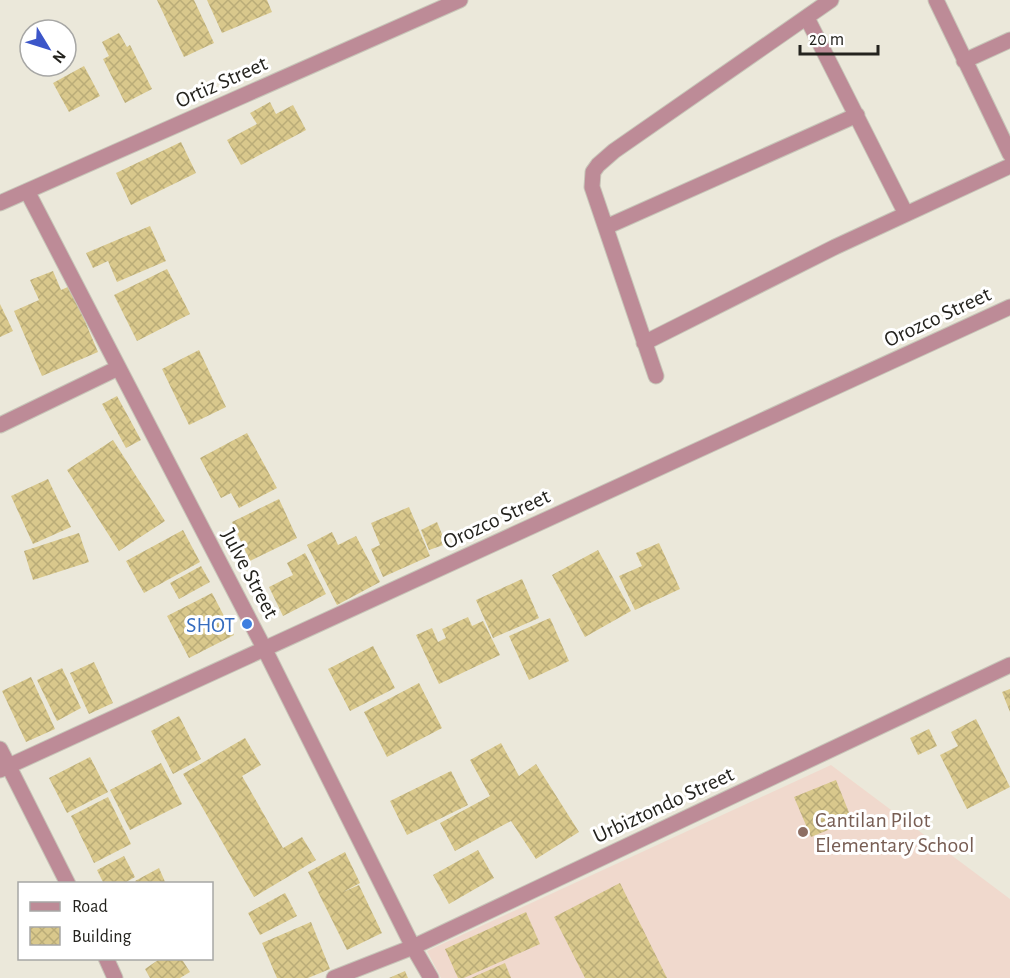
<svg xmlns="http://www.w3.org/2000/svg" width="1010" height="978" font-family="'Alegreya Sans',sans-serif">
	<style>
		.education { fill: #f0d9cd }
		.building { fill: url(#building-cross-hatch) }
		.lines { fill: none; stroke-linecap: round; stroke-linejoin: round }
		.minor-casing { stroke: #c7c5b8; stroke-width: 17 }
		.minor { stroke: #bd8b97; stroke-width: 15 }
		.shop-dot { fill: #3f7fe0; stroke: #fff; stroke-width: 2 }
		.education-dot { fill: #8d6e63; stroke: #fff; stroke-width: 2 }
		.labels { text-anchor: middle; stroke-width: 6; stroke-linejoin: round; paint-order: stroke }
		.street-label { font-size: 22px; fill: #24231e; stroke: #fff }
		.shop-label { font-size: 22px; fill: #366cbe; stroke: #fff; text-anchor: end }
		.education-label { font-size: 22px; fill: #785e54; stroke: #fff; text-anchor: start }
	</style>
	<defs>
		<pattern id="building-cross-hatch" width="8" height="8" patternUnits="userSpaceOnUse" patternTransform="scale(1.5)"><rect width="8" height="8" fill="#d9c88c"/><path d="M0 0l8 8M0 8l8-8" fill="none" stroke="#baac78"/></pattern>
	</defs>
	<rect width="100%" height="100%" fill="#ebe8da"/>
	<!-- education -->
	<path class="education" d="M 831,765 L 1010,899 L 1010,978 L 441,978 L 427,951 Z"/>
	<!-- building -->
	<path class="building" d="M 157,0 L 194,0 L 214,43 L 184,57 Z
		M 207,0 L 267,0 L 272,12 L 222,33 Z
		M 119,33 L 127,47 L 130,45 L 152,89 L 125,103 L 103,59 L 109,56 L 102,42 Z
		M 84,66 L 100,96 L 69,112 L 53,83 Z
		M 270,102 L 276,114 L 293,105 L 306,130 L 241,165 L 227,140 L 257,124 L 250,113 Z
		M 181,142 L 196,173 L 131,205 L 116,173 Z
		M 150,226 L 166,261 L 117,282 L 108,261 L 93,268 L 86,253 Z
		M 167,269 L 190,314 L 137,341 L 114,295 Z
		M 53,271 L 61,290 L 70,286 L 98,352 L 42,376 L 14,311 L 39,300 L 30,280 Z
		M 0,304 L 13,331 L 0,337 Z
		M 199,350 L 226,407 L 189,425 L 162,369 Z
		M 117,396 L 141,440 L 126,448 L 102,404 Z
		M 247,433 L 277,488 L 239,508 L 231,493 L 221,498 L 200,458 Z
		M 113,440 L 165,521 L 119,551 L 67,470 Z
		M 48,479 L 71,527 L 33,544 L 11,496 Z
		M 279,499 L 297,538 L 250,561 L 232,522 Z
		M 409,507 L 430,556 L 383,577 L 371,549 L 380,545 L 371,523 Z
		M 437,522 L 446,544 L 429,550 L 421,530 Z
		M 183,530 L 200,562 L 144,593 L 126,561 Z
		M 332,532 L 338,545 L 356,536 L 380,582 L 337,605 L 307,545 Z
		M 79,533 L 89,562 L 33,580 L 24,551 Z
		M 659,543 L 680,589 L 635,610 L 619,576 L 642,566 L 636,553 Z
		M 598,550 L 631,611 L 585,637 L 552,575 Z
		M 305,553 L 326,594 L 283,616 L 269,587 L 293,575 L 287,563 Z
		M 201,566 L 210,582 L 179,599 L 170,583 Z
		M 522,579 L 539,618 L 493,638 L 476,600 Z
		M 212,593 L 234,635 L 189,658 L 167,616 Z
		M 468,617 L 472,626 L 483,621 L 500,655 L 439,684 L 416,635 L 432,628 L 438,642 L 446,638 L 442,629 Z
		M 550,618 L 569,661 L 529,680 L 509,636 Z
		M 373,646 L 395,688 L 350,711 L 328,669 Z
		M 94,662 L 113,703 L 89,714 L 70,673 Z
		M 62,668 L 81,708 L 57,721 L 37,680 Z
		M 31,677 L 55,729 L 26,742 L 2,691 Z
		M 419,683 L 442,728 L 387,757 L 364,712 Z
		M 1010,689 L 1010,712 L 1002,692 Z
		M 179,716 L 201,759 L 173,774 L 151,731 Z
		M 976,719 L 1010,787 L 967,809 L 940,755 L 958,746 L 951,732 Z
		M 929,729 L 937,746 L 918,755 L 910,738 Z
		M 245,738 L 261,765 L 242,776 L 283,848 L 302,837 L 316,860 L 254,897 L 183,774 Z
		M 501,743 L 519,776 L 536,764 L 579,832 L 536,859 L 511,821 L 455,851 L 440,823 L 490,796 L 470,760 Z
		M 90,757 L 108,792 L 67,813 L 49,778 Z
		M 161,763 L 182,804 L 130,830 L 110,790 Z
		M 451,771 L 468,805 L 407,835 L 390,801 Z
		M 836,780 L 852,820 L 811,837 L 794,797 Z
		M 108,797 L 131,844 L 94,863 L 71,816 Z
		M 478,850 L 494,878 L 449,904 L 433,875 Z
		M 345,852 L 360,883 L 343,892 L 359,885 L 382,933 L 347,950 L 308,872 Z
		M 124,856 L 135,877 L 123,884 L 104,884 L 97,870 Z
		M 159,868 L 166,884 L 136,884 L 135,881 Z
		M 620,883 L 667,978 L 585,978 L 554,917 Z
		M 285,893 L 297,916 L 260,935 L 248,913 Z
		M 526,912 L 540,944 L 464,978 L 458,978 L 445,949 Z
		M 311,922 L 330,969 L 308,978 L 277,978 L 262,943 Z
		M 161,958 L 181,958 L 190,972 L 180,978 L 150,978 L 145,969 Z
		M 505,963 L 511,978 L 471,978 Z
		M 405,971 L 408,978 L 389,978 Z"/>
	<g class="lines">
		<!-- minor casing -->
		<g class="minor-casing">
			<path id="minor" d="M 936,0 L 1010,154
				M 807,18 L 906,214
				M 964,61 L 1010,40
				M 27,191 L 264,648 L 413,947 L 431,978
				M 0,203 L 460,0
				M 606,227 L 857,115
				M 644,343 L 835,247 L 1010,166
				M 656,376 L 592,187 L 593,172 L 598,165 L 614,151 L 831,0
				M 0,425 L 118,368
				M 0,749 L 68,884
				M 0,770 L 1010,307
				M 106,958 L 115,978
				M 334,978 L 413,947 L 1010,665"/>
		</g>
		<!-- minor -->
		<use href="#minor" class="minor"/>
	</g>
	<!-- markers -->
	<circle class="shop-dot" cx="247" cy="624" r="6"/>
	<circle class="education-dot" cx="803" cy="832" r="6"/>
	<g class="labels">
		<!-- street labels -->
		<g class="street-label">
			<text transform="translate(221 81) rotate(-24)" y="8">Ortiz Street</text>
			<text transform="translate(937 316) rotate(-25)" y="8">Orozco Street</text>
			<text transform="translate(496 518) rotate(-25)" y="8">Orozco Street</text>
			<text transform="translate(251 573) rotate(62)" y="8">Julve Street</text>
			<text transform="translate(663 804) rotate(-25)" y="8">Urbiztondo Street</text>
		</g>
		<!-- shop labels -->
		<g class="shop-label">
			<text x="235" y="632">SHOT</text>
		</g>
		<!-- education labels -->
		<g class="education-label">
			<text x="815" y="827">Cantilan Pilot<tspan x="815" dy="25">Elementary School</tspan></text>
		</g>
	</g>
	<!-- legend -->
	<rect x="18" y="882" width="195" height="78" fill="#ffffff" stroke="#a7a7a5" stroke-width="1.5"/>
	<rect x="30" y="902" width="30" height="9" fill="#bd8b97" stroke="#a7a7a5" stroke-width="1.5"/>
	<text x="72" y="912" font-size="18" fill="#24231e">Road</text>
	<rect x="30" y="927" width="30" height="18" fill="url(#building-cross-hatch)" stroke="#a7a7a5" stroke-width="1.5"/>
	<text x="72" y="942" font-size="18" fill="#24231e">Building</text>
	<!-- north arrow -->
	<g transform="translate(48 48) rotate(128)"><circle r="28" fill="#ffffff" stroke="#a7a7a5" stroke-width="1.5"/>
	<path d="M0-4.5L10 22L0 15L-10 22Z" fill="#3c56c9"/>
	<text y="-9" font-size="16" font-weight="bold" text-anchor="middle" fill="#24231e">N</text>
	</g>
	<!-- scale -->
	<path d="M800 45v9h78v-9" fill="none" stroke="#24231e" stroke-width="3"/>
	<text x="809" y="45" font-size="18" fill="#24231e" stroke="#ffffff" stroke-width="4.5" paint-order="stroke">20 m</text>
</svg>
